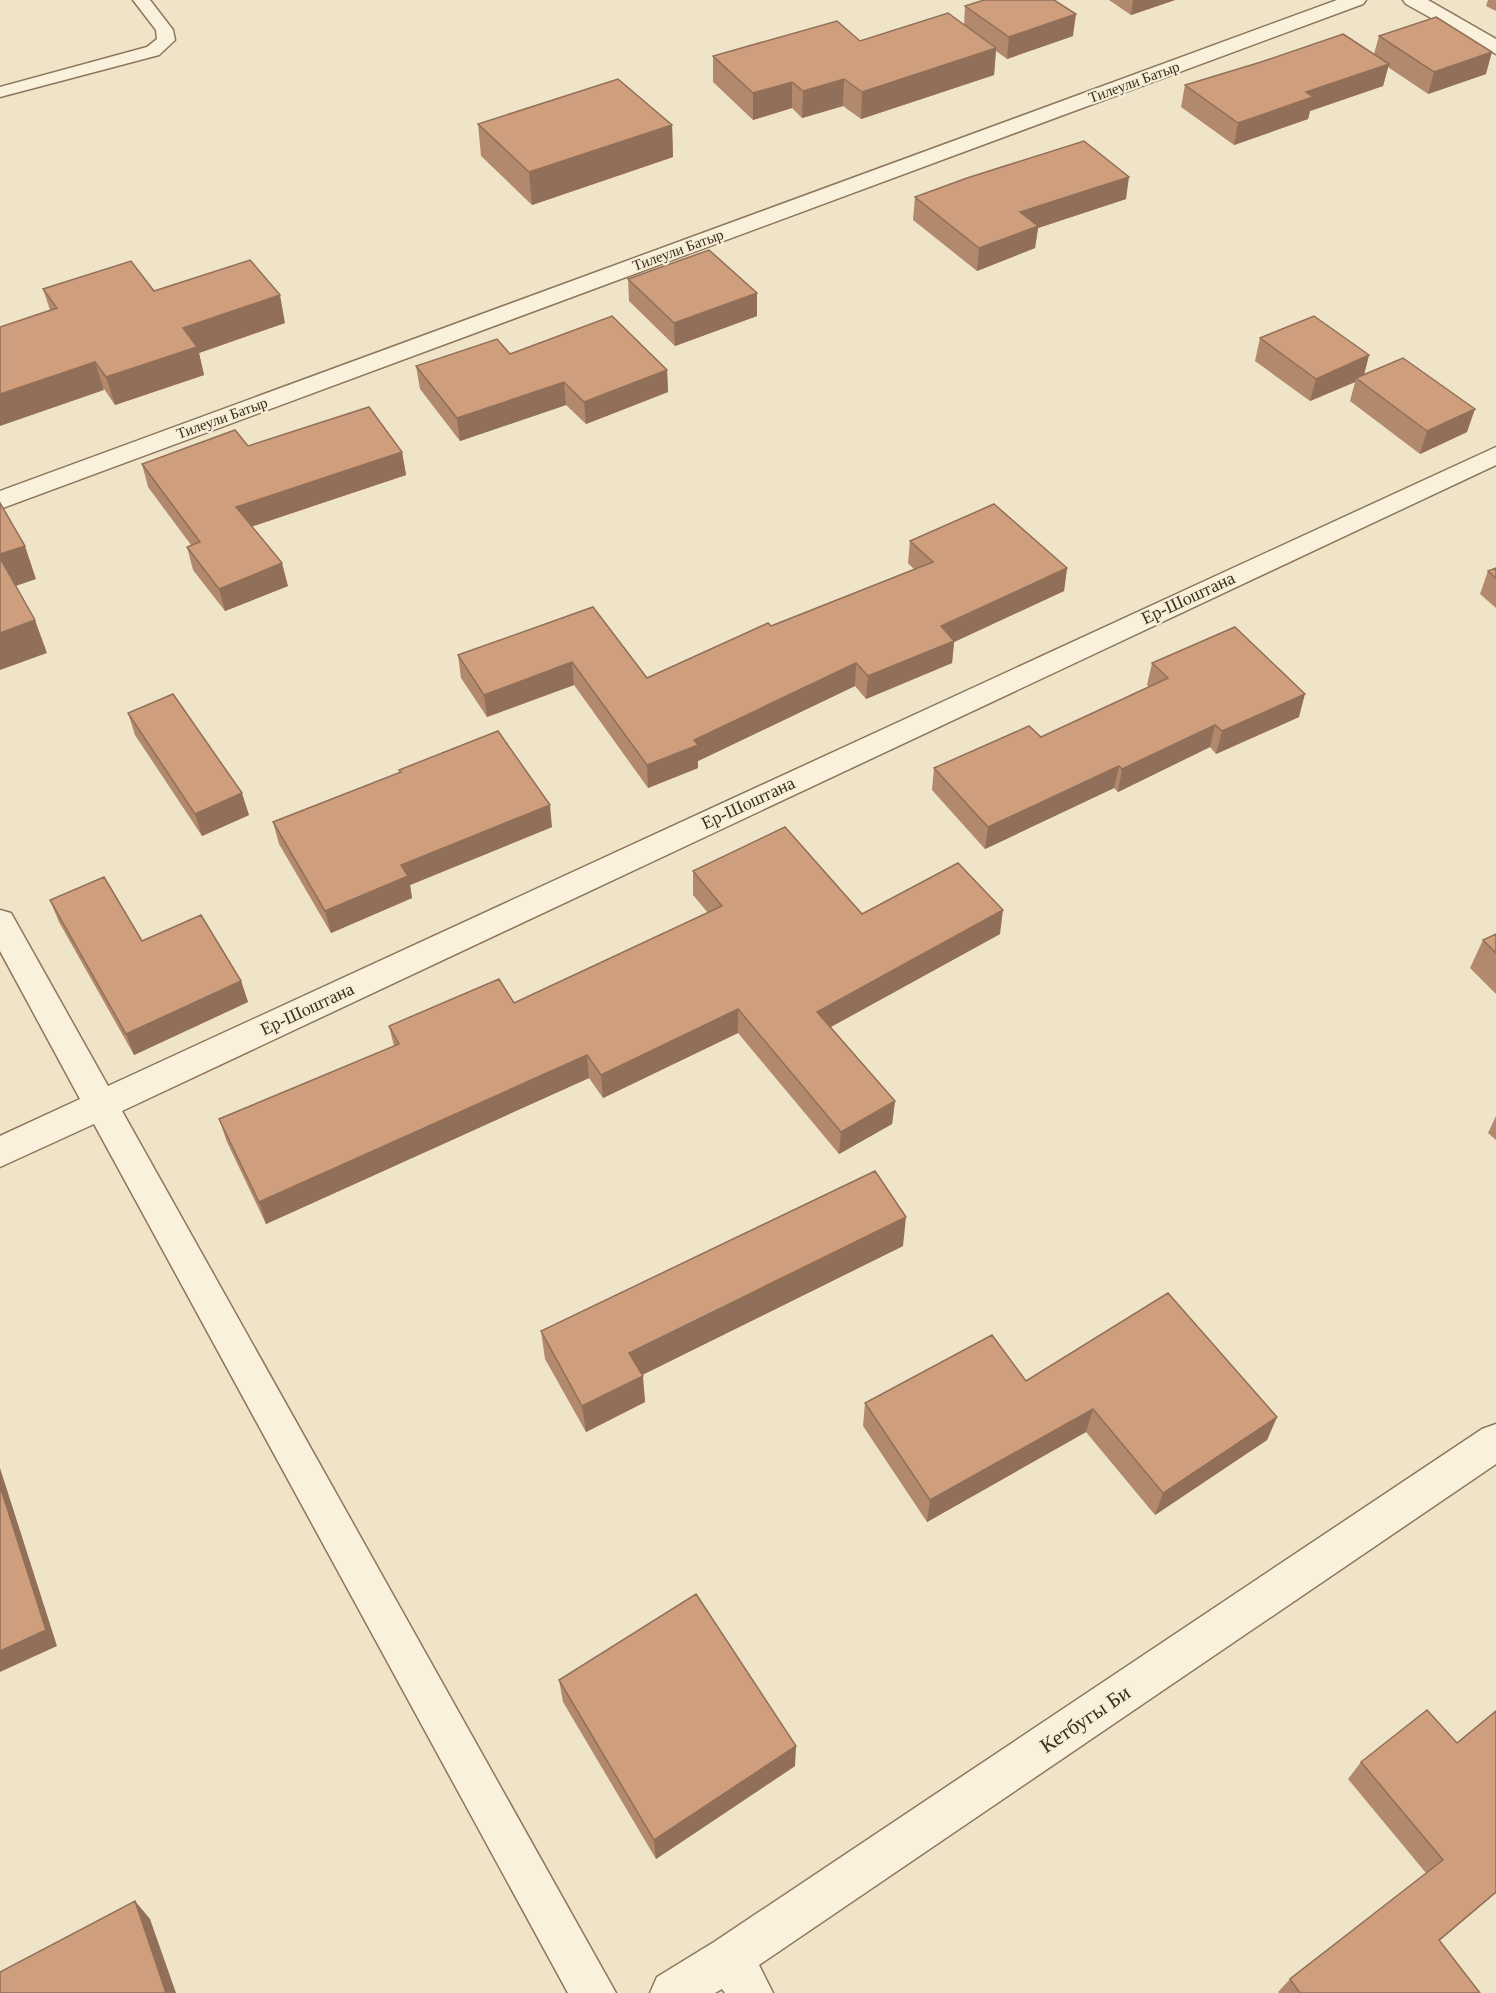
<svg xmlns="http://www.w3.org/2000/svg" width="1496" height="1993" font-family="'Times New Roman',serif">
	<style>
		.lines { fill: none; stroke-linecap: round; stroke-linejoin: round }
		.service-casing { stroke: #8d765c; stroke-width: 3 }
		.minor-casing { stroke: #8d765c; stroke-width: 3 }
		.service { fill: #faf1dc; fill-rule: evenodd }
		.minor { fill: #faf1dc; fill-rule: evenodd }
		.wall { fill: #b2896c }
		.shaded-wall { fill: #916f58 }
		.building { fill: #cf9f7d; stroke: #916f58; stroke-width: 1.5 }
		.labels { text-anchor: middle; stroke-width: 4.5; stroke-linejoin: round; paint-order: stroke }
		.far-street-label { font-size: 15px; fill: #3d2e20; stroke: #f7eed8 }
		.street-label { font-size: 18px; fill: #3d2e20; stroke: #f7eed8 }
		.near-street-label { font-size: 21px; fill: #3d2e20; stroke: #f7eed8 }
	</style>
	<rect width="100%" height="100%" fill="#f0e4c8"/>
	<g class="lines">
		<!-- service casing -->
		<g class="service-casing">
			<path id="service" d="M 133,0 L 150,0 L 173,30 L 175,40 L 159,55 L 0,97 L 0,87 L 147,47 L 157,39 L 156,30 Z"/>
		</g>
		<!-- minor casing -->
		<g class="minor-casing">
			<path id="minor" d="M 1337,0 L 1366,0 L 1363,4 L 0,509 L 0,491 Z
				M 1403,0 L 1428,0 L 1496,39 L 1496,54 L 1406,4 Z
				M 1496,447 L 1496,465 L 122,1111 L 616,1993 L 568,1993 L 94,1124 L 0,1167 L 0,1136 L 80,1099 L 0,951 L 0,910 L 11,913 L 108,1086 Z
				M 1496,1424 L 1496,1464 L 759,1965 L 773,1993 L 725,1993 L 722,1989 L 715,1993 L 650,1993 L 657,1977 L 714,1942 L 1482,1429 Z"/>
		</g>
		<!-- service -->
		<use href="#service" class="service"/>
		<!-- minor -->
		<use href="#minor" class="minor"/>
	</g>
	<!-- wall -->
	<path class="wall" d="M 1109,0 L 1175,0 L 1131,15 Z
		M 1488,0 L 1496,0 L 1496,11 L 1486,6 Z
		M 965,6 L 1073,36 L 1007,59 L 996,51 L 994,75 L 861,119 L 843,106 L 802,118 L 792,108 L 753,120 L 713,82 L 713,56 L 860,41 L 964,25 Z
		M 1379,36 L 1486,74 L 1428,94 L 1388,67 L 1383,86 L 1310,111 L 1308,119 L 1234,145 L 1181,107 L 1185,85 L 1374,54 Z
		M 478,124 L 672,125 L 673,157 L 532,205 L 481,156 Z
		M 915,197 L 1126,199 L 1038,228 L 1035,248 L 977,271 L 913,220 Z
		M 628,279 L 757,293 L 757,316 L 675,346 L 629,301 Z
		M 43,289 L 154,291 L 285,323 L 199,353 L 204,375 L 115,405 L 50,310 Z
		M 1260,338 L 1369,355 L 1364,375 L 1467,432 L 1420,454 L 1350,401 L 1355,382 L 1310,401 L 1255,361 Z
		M 510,354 L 667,370 L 668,392 L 586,424 L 566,405 L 460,441 L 420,389 L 416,366 Z
		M 248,446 L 402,452 L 406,475 L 252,526 L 288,586 L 225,611 L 193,570 L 187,547 L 191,545 L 148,487 L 142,464 Z
		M 910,541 L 1067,568 L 1064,591 L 954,642 L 952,663 L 866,699 L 855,686 L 698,761 L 698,768 L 648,788 L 574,685 L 487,717 L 461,678 L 458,655 L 593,607 L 647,678 L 771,626 L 914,569 L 908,563 Z
		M 1496,568 L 1496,608 L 1480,594 L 1488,571 Z
		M 1152,663 L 1299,717 L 1216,754 L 1210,747 L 1118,792 L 1114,788 L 985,849 L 932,790 L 934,768 L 1041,737 L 1149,687 L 1147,685 Z
		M 128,713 L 249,815 L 202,836 L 135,735 Z
		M 399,770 L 552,827 L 410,885 L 412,898 L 331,933 L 279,844 L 273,822 L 400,773 Z
		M 693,871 L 862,914 L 1000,934 L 831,1027 L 895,1101 L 892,1124 L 839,1154 L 738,1033 L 603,1098 L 589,1078 L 266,1224 L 227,1142 L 219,1119 L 394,1046 L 389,1026 L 514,1003 L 708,913 L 693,895 Z
		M 50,900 L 142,941 L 241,981 L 248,1002 L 134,1055 L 59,922 Z
		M 1496,934 L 1496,994 L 1470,968 L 1483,940 Z
		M 1496,1116 L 1496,1140 L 1488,1133 Z
		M 903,1246 L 642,1375 L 645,1402 L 586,1432 L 545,1359 L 541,1331 Z
		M 1026,1381 L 1277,1417 L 1267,1440 L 1155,1515 L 1086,1432 L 927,1522 L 863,1426 L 865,1403 Z
		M 559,1680 L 795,1766 L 656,1859 L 563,1702 Z
		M 1457,1743 L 1439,1941 L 1480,1993 L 1279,1993 L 1278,1992 L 1290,1979 L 1426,1873 L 1348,1779 L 1361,1762 Z"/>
	<!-- shaded-wall -->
	<path class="shaded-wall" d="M 1133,0 L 1175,0 L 1131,15 Z
		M 1076,14 L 1073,36 L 1007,59 L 1009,37 Z
		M 996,48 L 994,75 L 861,119 L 862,92 Z
		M 1492,52 L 1486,74 L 1428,94 L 1434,72 Z
		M 1389,64 L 1383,86 L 1310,111 L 1308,119 L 1234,145 L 1238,123 L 1306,92 Z
		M 844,79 L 843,106 L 802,118 L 803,91 Z
		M 792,82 L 792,108 L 753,120 L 753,93 Z
		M 672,125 L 673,157 L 532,205 L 529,172 Z
		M 1129,177 L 1126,199 L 1038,228 L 1035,248 L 977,271 L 979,248 L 1020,212 Z
		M 757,293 L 757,316 L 675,346 L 674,323 Z
		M 280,295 L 285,323 L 199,353 L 204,375 L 115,405 L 106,377 L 183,328 Z
		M 1369,355 L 1363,378 L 1356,378 L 1355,382 L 1310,401 L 1316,379 Z
		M 95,362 L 104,390 L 0,426 L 0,394 Z
		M 667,370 L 668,392 L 586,424 L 584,402 Z
		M 564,382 L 566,405 L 460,441 L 457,418 Z
		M 1475,409 L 1467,432 L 1420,454 L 1427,431 Z
		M 402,452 L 406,475 L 242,530 L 236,507 Z
		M 25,546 L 36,579 L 10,588 L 0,560 L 0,554 Z
		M 282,563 L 288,586 L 225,611 L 219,589 Z
		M 1067,568 L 1064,591 L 954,642 L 952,663 L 866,699 L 868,676 L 941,626 Z
		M 35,620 L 47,653 L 0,670 L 0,633 Z
		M 572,662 L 574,685 L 487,717 L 484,695 Z
		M 856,663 L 855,686 L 698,761 L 698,768 L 648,788 L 647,765 L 694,740 Z
		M 1305,694 L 1299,717 L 1216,754 L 1222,731 Z
		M 1215,725 L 1210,747 L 1118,792 L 1122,769 Z
		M 1119,766 L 1114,788 L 985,849 L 988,827 Z
		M 242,793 L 249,815 L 202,836 L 195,814 Z
		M 550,805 L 552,827 L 410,885 L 412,898 L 331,933 L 325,911 L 401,865 Z
		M 1003,910 L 1000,934 L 816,1035 L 817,1012 Z
		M 241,981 L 248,1002 L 134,1055 L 126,1034 Z
		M 738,1009 L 738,1033 L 603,1098 L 601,1075 Z
		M 587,1055 L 589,1078 L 266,1224 L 259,1202 Z
		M 895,1101 L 892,1124 L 839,1154 L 841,1132 Z
		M 906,1217 L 903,1246 L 632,1380 L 629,1353 Z
		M 643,1376 L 645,1402 L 586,1432 L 582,1406 Z
		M 1093,1409 L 1086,1432 L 927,1522 L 930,1500 Z
		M 1277,1417 L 1267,1440 L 1155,1515 L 1163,1493 Z
		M 0,1468 L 57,1646 L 0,1672 Z
		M 796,1746 L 795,1766 L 656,1859 L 654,1840 Z
		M 1496,1892 L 1496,1893 L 1424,1954 L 1439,1940 Z
		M 135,1901 L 150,1919 L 176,1993 L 166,1993 Z"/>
	<!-- building -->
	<path class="building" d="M 984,0 L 1054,0 L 1076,14 L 1009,37 L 965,6 Z
		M 948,13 L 996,48 L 862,92 L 844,79 L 803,91 L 792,82 L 753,93 L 713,56 L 837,21 L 860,41 Z
		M 1436,17 L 1492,52 L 1434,72 L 1379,36 Z
		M 1343,34 L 1389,64 L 1306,92 L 1313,97 L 1238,123 L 1185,85 L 1261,62 Z
		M 618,79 L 672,125 L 529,172 L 478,124 Z
		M 1084,141 L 1129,177 L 1020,212 L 1038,226 L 979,248 L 915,197 L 967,178 Z
		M 709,250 L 757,293 L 674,323 L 628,279 Z
		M 250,260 L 280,295 L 183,328 L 197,347 L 106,377 L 95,362 L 0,394 L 0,327 L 57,308 L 43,289 L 131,261 L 154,291 Z
		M 612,316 L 667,370 L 584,402 L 564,382 L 457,418 L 416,366 L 497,339 L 510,354 Z
		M 1314,316 L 1369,355 L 1316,379 L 1260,338 Z
		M 1403,358 L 1475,409 L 1427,431 L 1356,378 Z
		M 369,407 L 402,452 L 236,507 L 282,563 L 219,589 L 187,547 L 200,542 L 142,464 L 235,430 L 248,446 Z
		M 0,503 L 25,546 L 0,554 Z
		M 994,504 L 1067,568 L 941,626 L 954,641 L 868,676 L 856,663 L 694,740 L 698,745 L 647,765 L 572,662 L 484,695 L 458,655 L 593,607 L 647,678 L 768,623 L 771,626 L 933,562 L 910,541 Z
		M 0,558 L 35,620 L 0,633 Z
		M 1496,568 L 1496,578 L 1488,571 Z
		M 1235,627 L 1305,694 L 1222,731 L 1215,725 L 1122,769 L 1119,766 L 988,827 L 934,768 L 1029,726 L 1041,737 L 1168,678 L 1152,663 Z
		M 173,694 L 242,793 L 195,814 L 128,713 Z
		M 498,731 L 550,805 L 401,865 L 408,876 L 325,911 L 273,822 L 401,772 L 399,770 Z
		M 785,827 L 862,914 L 958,863 L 1003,910 L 817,1012 L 895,1101 L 841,1132 L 738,1009 L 601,1075 L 587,1055 L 259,1202 L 219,1119 L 399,1044 L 389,1026 L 499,979 L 514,1003 L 722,906 L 693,871 Z
		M 104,877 L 142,941 L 201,915 L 241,981 L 126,1034 L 50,900 Z
		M 1496,934 L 1496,953 L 1483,940 Z
		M 875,1171 L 906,1217 L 629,1353 L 643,1376 L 582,1406 L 541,1331 Z
		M 1168,1293 L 1277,1417 L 1163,1493 L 1093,1409 L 930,1500 L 865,1403 L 992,1335 L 1026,1381 Z
		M 0,1486 L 46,1630 L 0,1651 Z
		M 696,1594 L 796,1746 L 654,1840 L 559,1680 Z
		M 1427,1710 L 1457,1743 L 1496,1711 L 1496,1892 L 1439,1940 L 1480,1993 L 1300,1993 L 1290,1979 L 1443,1860 L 1361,1762 Z
		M 135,1901 L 166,1993 L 0,1993 L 0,1972 Z"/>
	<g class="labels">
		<!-- far-street labels -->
		<g class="far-street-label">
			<text transform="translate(1134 82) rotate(-20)" y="5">Тилеули Батыр</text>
			<text transform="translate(678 250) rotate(-20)" y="5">Тилеули Батыр</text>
			<text transform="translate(222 418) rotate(-20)" y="5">Тилеули Батыр</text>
		</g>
		<!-- street labels -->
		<g class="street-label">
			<text transform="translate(1188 598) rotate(-25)" y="6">Ер-Шоштана</text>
			<text transform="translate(748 803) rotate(-25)" y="6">Ер-Шоштана</text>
			<text transform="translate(307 1009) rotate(-25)" y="6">Ер-Шоштана</text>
		</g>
		<!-- near-street labels -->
		<g class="near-street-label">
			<text transform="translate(1085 1719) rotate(-34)" y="7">Кетбугы Би</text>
		</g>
	</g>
</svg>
